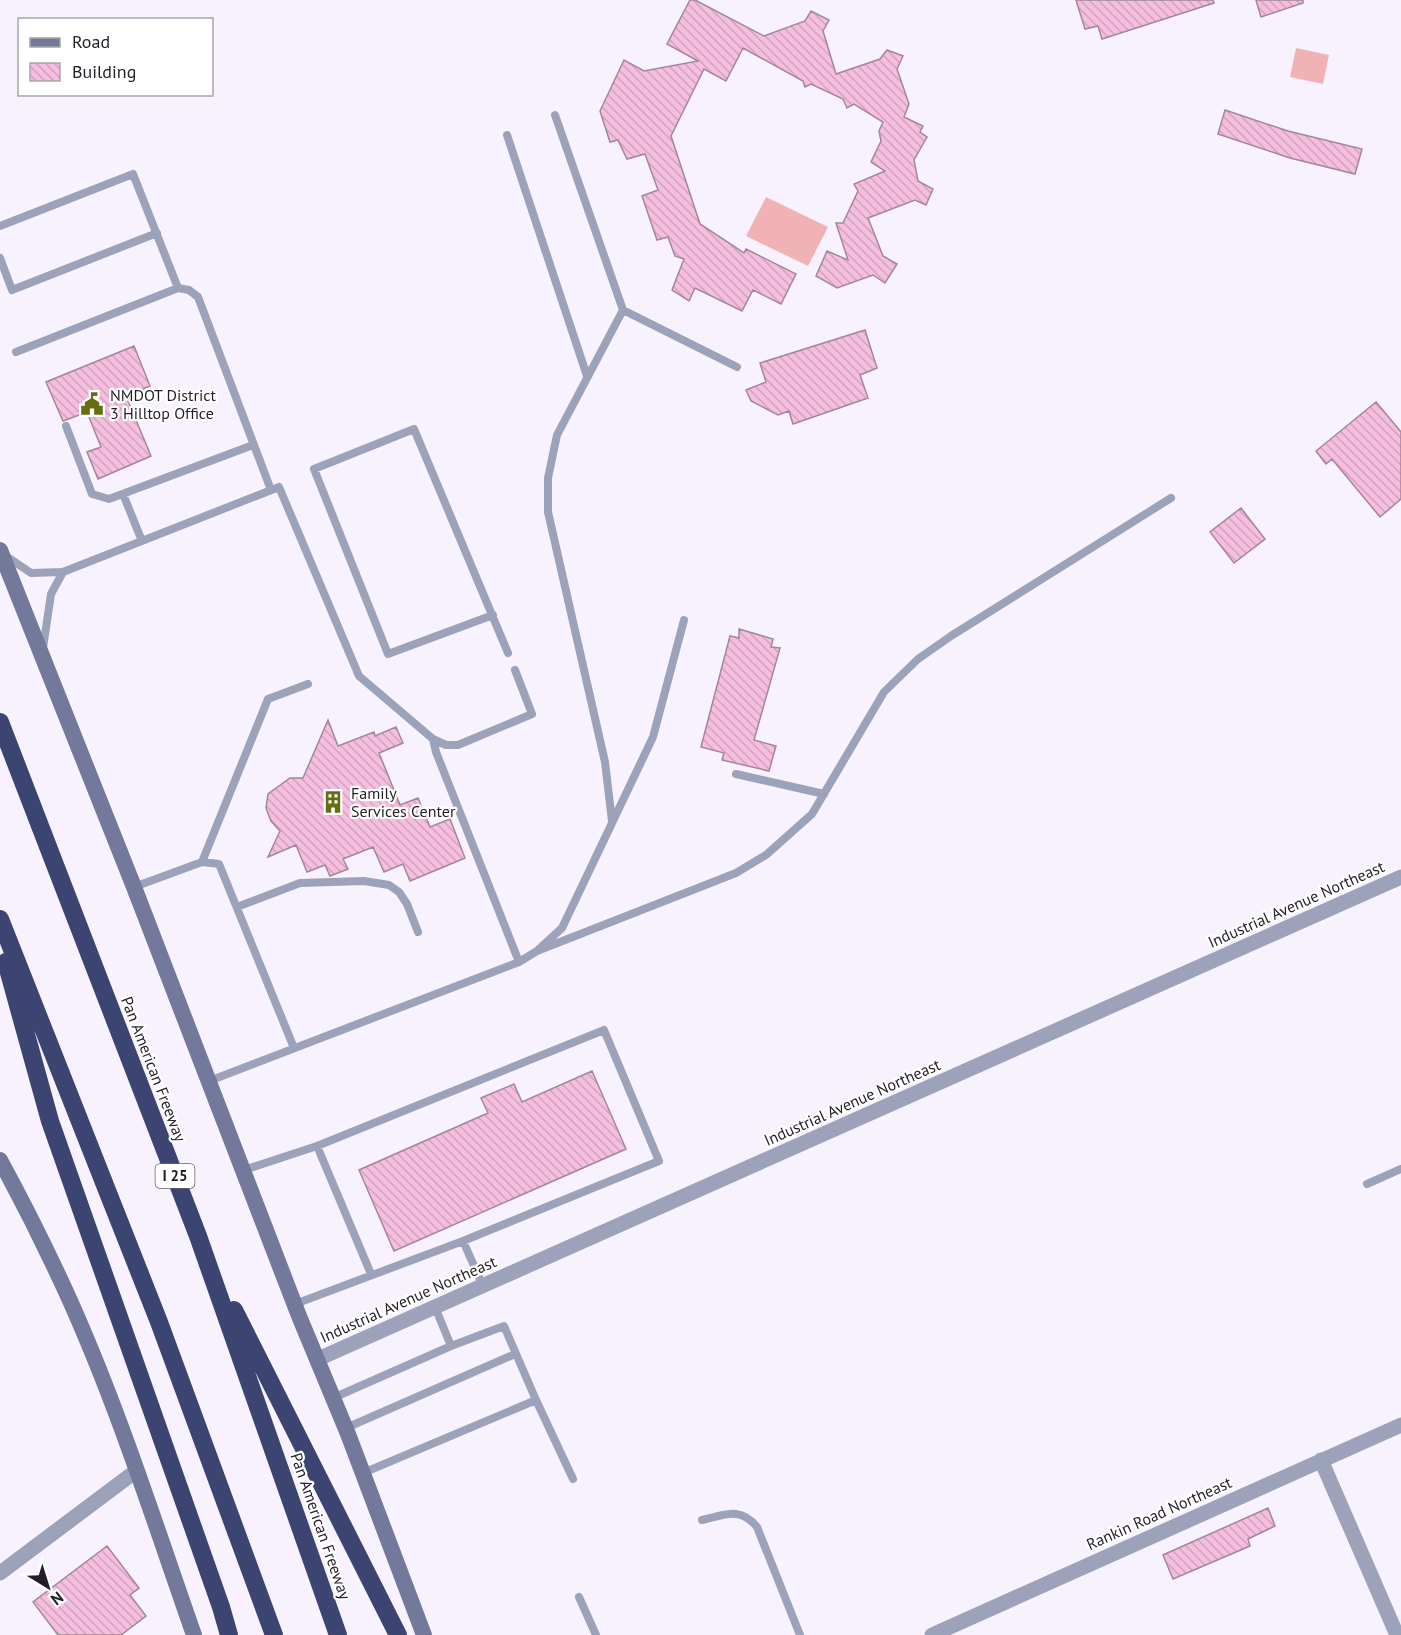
<svg xmlns="http://www.w3.org/2000/svg" width="1401" height="1635" font-family="'PT Sans',sans-serif">
	<style>
		.grass { fill: #f1b2b5 }
		.building { fill: url(#building-back-hatch); stroke: #a38697; stroke-width: 1.5 }
		.lines { fill: none; stroke-linecap: round; stroke-linejoin: round }
		.service { stroke: #9ca2b9; stroke-width: 8 }
		.minor { stroke: #9ca2b9; stroke-width: 15 }
		.secondary { stroke: #72799b; stroke-width: 16 }
		.motorway { stroke: #3c4471; stroke-width: 18 }
		.labels { text-anchor: middle; stroke-width: 4.5; stroke-linejoin: round; paint-order: stroke }
		.shield { fill: #fff; stroke: #656168; stroke-width: 1.5 }
		.shield-label { font-size: 15px; font-weight: bold; fill: #231d28 }
		.poi-label { font-size: 16px; fill: #231d28; stroke: #fff; text-anchor: start }
		.street-label { font-size: 16px; fill: #231d28; stroke: #fff }
	</style>
	<defs>
		<pattern id="building-back-hatch" width="6" height="6" patternUnits="userSpaceOnUse" patternTransform="scale(1.5)"><rect width="6" height="6" fill="#f5bedf"/><path d="M-1 5l2 2M0 0l6 6M5-1l2 2" fill="none" stroke="#d2a3bf"/></pattern>
	</defs>
	<rect width="100%" height="100%" fill="#f8f2fe"/>
	<!-- grass -->
	<path class="grass" d="M 1296,48 L 1329,55 L 1323,84 L 1290,77 Z
		M 766,197 L 828,227 L 808,266 L 746,236 Z"/>
	<!-- building -->
	<path class="building" d="M 690,0 L 695,0 L 764,36 L 805,21 L 811,11 L 829,20 L 823,31 L 836,74 L 880,59 L 887,50 L 903,56 L 897,69 L 909,104 L 904,117 L 923,126 L 920,132 L 927,137 L 914,160 L 918,181 L 933,189 L 926,205 L 915,200 L 868,218 L 883,256 L 897,264 L 885,283 L 873,275 L 837,288 L 816,276 L 827,251 L 848,260 L 836,223 L 843,223 L 858,191 L 854,184 L 885,171 L 871,162 L 881,141 L 879,131 L 883,122 L 854,104 L 847,108 L 843,99 L 811,84 L 805,87 L 803,81 L 743,48 L 726,81 L 704,69 L 671,136 L 700,224 L 744,253 L 746,249 L 796,274 L 781,304 L 753,290 L 742,311 L 695,288 L 689,301 L 672,290 L 684,259 L 675,256 L 668,237 L 657,240 L 642,196 L 658,190 L 645,154 L 627,159 L 618,140 L 610,142 L 600,111 L 624,60 L 644,71 L 698,61 L 667,44 Z
		M 1076,0 L 1213,0 L 1214,3 L 1102,39 L 1098,26 L 1085,29 Z
		M 1256,0 L 1303,0 L 1303,3 L 1261,17 Z
		M 1225,110 L 1288,131 L 1362,149 L 1355,174 L 1290,158 L 1218,134 Z
		M 865,330 L 877,368 L 860,375 L 868,398 L 793,424 L 789,411 L 778,415 L 751,401 L 746,390 L 766,382 L 760,363 Z
		M 134,346 L 150,386 L 126,396 L 151,456 L 98,479 L 87,452 L 101,447 L 87,412 L 63,421 L 46,382 Z
		M 1376,402 L 1401,432 L 1401,499 L 1380,517 L 1332,459 L 1326,464 L 1316,451 Z
		M 1241,508 L 1265,539 L 1234,563 L 1210,532 Z
		M 739,629 L 773,639 L 771,647 L 780,648 L 754,740 L 776,746 L 769,771 L 722,760 L 724,753 L 701,747 L 730,636 L 739,638 Z
		M 328,720 L 338,746 L 374,732 L 375,736 L 396,727 L 403,743 L 379,753 L 400,805 L 418,798 L 430,827 L 450,819 L 465,858 L 410,881 L 403,864 L 384,872 L 373,847 L 343,859 L 348,869 L 330,876 L 325,865 L 307,872 L 296,845 L 268,857 L 280,831 L 271,821 L 266,808 L 268,794 L 290,778 L 303,778 Z
		M 592,1071 L 626,1149 L 394,1251 L 359,1170 L 488,1113 L 481,1098 L 514,1084 L 522,1102 Z
		M 1268,1508 L 1275,1526 L 1248,1539 L 1250,1546 L 1173,1579 L 1163,1555 Z
		M 107,1546 L 139,1588 L 130,1595 L 146,1616 L 121,1635 L 58,1635 L 33,1602 Z"/>
	<g class="lines">
		<!-- service -->
		<path class="service" d="M 555,115 L 623,310 L 737,367
			M 507,135 L 587,376
			M 0,226 L 133,174 L 178,288
			M 0,258 L 12,290 L 157,233
			M 16,352 L 178,288 L 189,290 L 198,297 L 271,490
			M 66,426 L 92,494 L 109,499 L 253,445
			M 123,494 L 142,541
			M 6,556 L 31,573 L 63,572 L 279,487 L 359,676 L 433,739 L 436,752 L 519,962
			M 493,615 L 388,654 L 314,469 L 414,429 L 508,653
			M 43,648 L 51,594 L 63,572
			M 433,739 L 446,745 L 458,745 L 532,714 L 515,670
			M 736,774 L 824,794
			M 612,821 L 605,762 L 548,512 L 548,478 L 557,435 L 623,310
			M 202,862 L 219,864 L 294,1048
			M 134,887 L 202,862 L 268,699 L 308,684
			M 237,907 L 300,883 L 364,881 L 389,885 L 399,892 L 407,904 L 418,932
			M 537,951 L 736,873 L 766,855 L 812,814 L 884,692 L 918,659 L 951,636 L 1171,498
			M 209,1081 L 519,962 L 537,951 L 562,928 L 653,737 L 684,620
			M 317,1146 L 604,1030 L 659,1161 L 463,1241
			M 244,1170 L 317,1146 L 371,1274
			M 1367,1184 L 1401,1169
			M 295,1304 L 463,1241 L 483,1286
			M 333,1398 L 451,1346
			M 536,1400 L 573,1479
			M 346,1428 L 515,1354
			M 363,1473 L 536,1400 L 504,1326 L 451,1346 L 435,1307
			M 702,1520 C 725,1515 740,1506 757,1527 L 800,1635
			M 579,1597 L 596,1635"/>
		<!-- minor -->
		<path class="minor" d="M 318,1359 L 1401,877
			M 1321,1460 L 1397,1635
			M 0,1573 L 136,1471
			M 932,1635 L 1401,1425"/>
		<!-- secondary -->
		<path class="secondary" d="M 0,550 L 134,887 L 299,1316 L 348,1434 L 424,1635
			M 0,1160 C 24,1204 46,1248 67,1294 C 117,1404 154,1521 194,1635"/>
		<!-- motorway -->
		<path class="motorway" d="M 0,722 L 198,1236 L 338,1635
			M 0,919 L 159,1322 L 274,1635
			M 6,962 L 50,1121 L 221,1607 L 229,1635
			M 234,1310 L 398,1635"/>
	</g>
	<!-- icons -->
	<defs>
		<g id="civic-bare" transform="scale(1.8)"><path d="M-.6-6.5H3V-4.5H.6V-3L4-1V1h2V6H-6V1h2V-1L-.6-3ZM-1.2 2.5V6h2.4V2.5Z" fill="#666e14" stroke="#fff" stroke-width="2.5" paint-order="stroke"/></g>
		<g id="building-bare" transform="scale(1.8)"><path d="M-4-6H4V6H1V3H-1V6H-4ZM-2.5-4.3h1.7v1.8h-1.7ZM.8-4.3h1.7v1.8H.8ZM-2.5-1h1.7V.8h-1.7ZM.8-1h1.7V.8H.8Z" fill="#666e14" stroke="#fff" stroke-width="2.5" paint-order="stroke"/></g>
	</defs>
	<g fill-rule="evenodd">
		<use href="#civic-bare" x="92" y="404"/>
		<use href="#building-bare" x="333" y="802"/>
	</g>
	<g class="labels">
		<!-- shield labels -->
		<rect class="shield" x="155.5" y="1164" width="39" height="24" rx="4.5"/>
		<g class="shield-label">
			<text x="175" y="1181">I 25</text>
		</g>
		<!-- poi labels -->
		<g class="poi-label">
			<text x="110" y="401">NMDOT District<tspan x="110" dy="18">3 Hilltop Office</tspan></text>
			<text x="351" y="799">Family<tspan x="351" dy="18">Services Center</tspan></text>
		</g>
		<!-- street labels -->
		<g class="street-label">
			<text transform="translate(1296 904) rotate(-24)" y="6">Industrial Avenue Northeast</text>
			<text transform="translate(154 1069) rotate(69)" y="6">Pan American Freeway</text>
			<text transform="translate(852 1102) rotate(-24)" y="6">Industrial Avenue Northeast</text>
			<text transform="translate(408 1299) rotate(-24)" y="6">Industrial Avenue Northeast</text>
			<text transform="translate(1159 1513) rotate(-24)" y="6">Rankin Road Northeast</text>
			<text transform="translate(321 1526) rotate(71)" y="6">Pan American Freeway</text>
		</g>
	</g>
	<!-- legend -->
	<rect x="18" y="18" width="195" height="78" fill="#ffffff" stroke="#a7a5a9" stroke-width="1.5"/>
	<rect x="30" y="38" width="30" height="9" fill="#72799b" stroke="#a7a5a9" stroke-width="1.5"/>
	<text x="72" y="48" font-size="18" fill="#231d28">Road</text>
	<rect x="30" y="63" width="30" height="18" fill="url(#building-back-hatch)" stroke="#a7a5a9" stroke-width="1.5"/>
	<text x="72" y="78" font-size="18" fill="#231d28">Building</text>
	<!-- north arrow -->
	<g transform="translate(48 1587) rotate(142)" stroke="#ffffff" stroke-width="4.5" paint-order="stroke">
	<path d="M0-4.5L10 22L0 15L-10 22Z" fill="#231d28"/>
	<text y="-9" font-size="16" font-weight="bold" text-anchor="middle" fill="#231d28">N</text>
	</g>
</svg>
